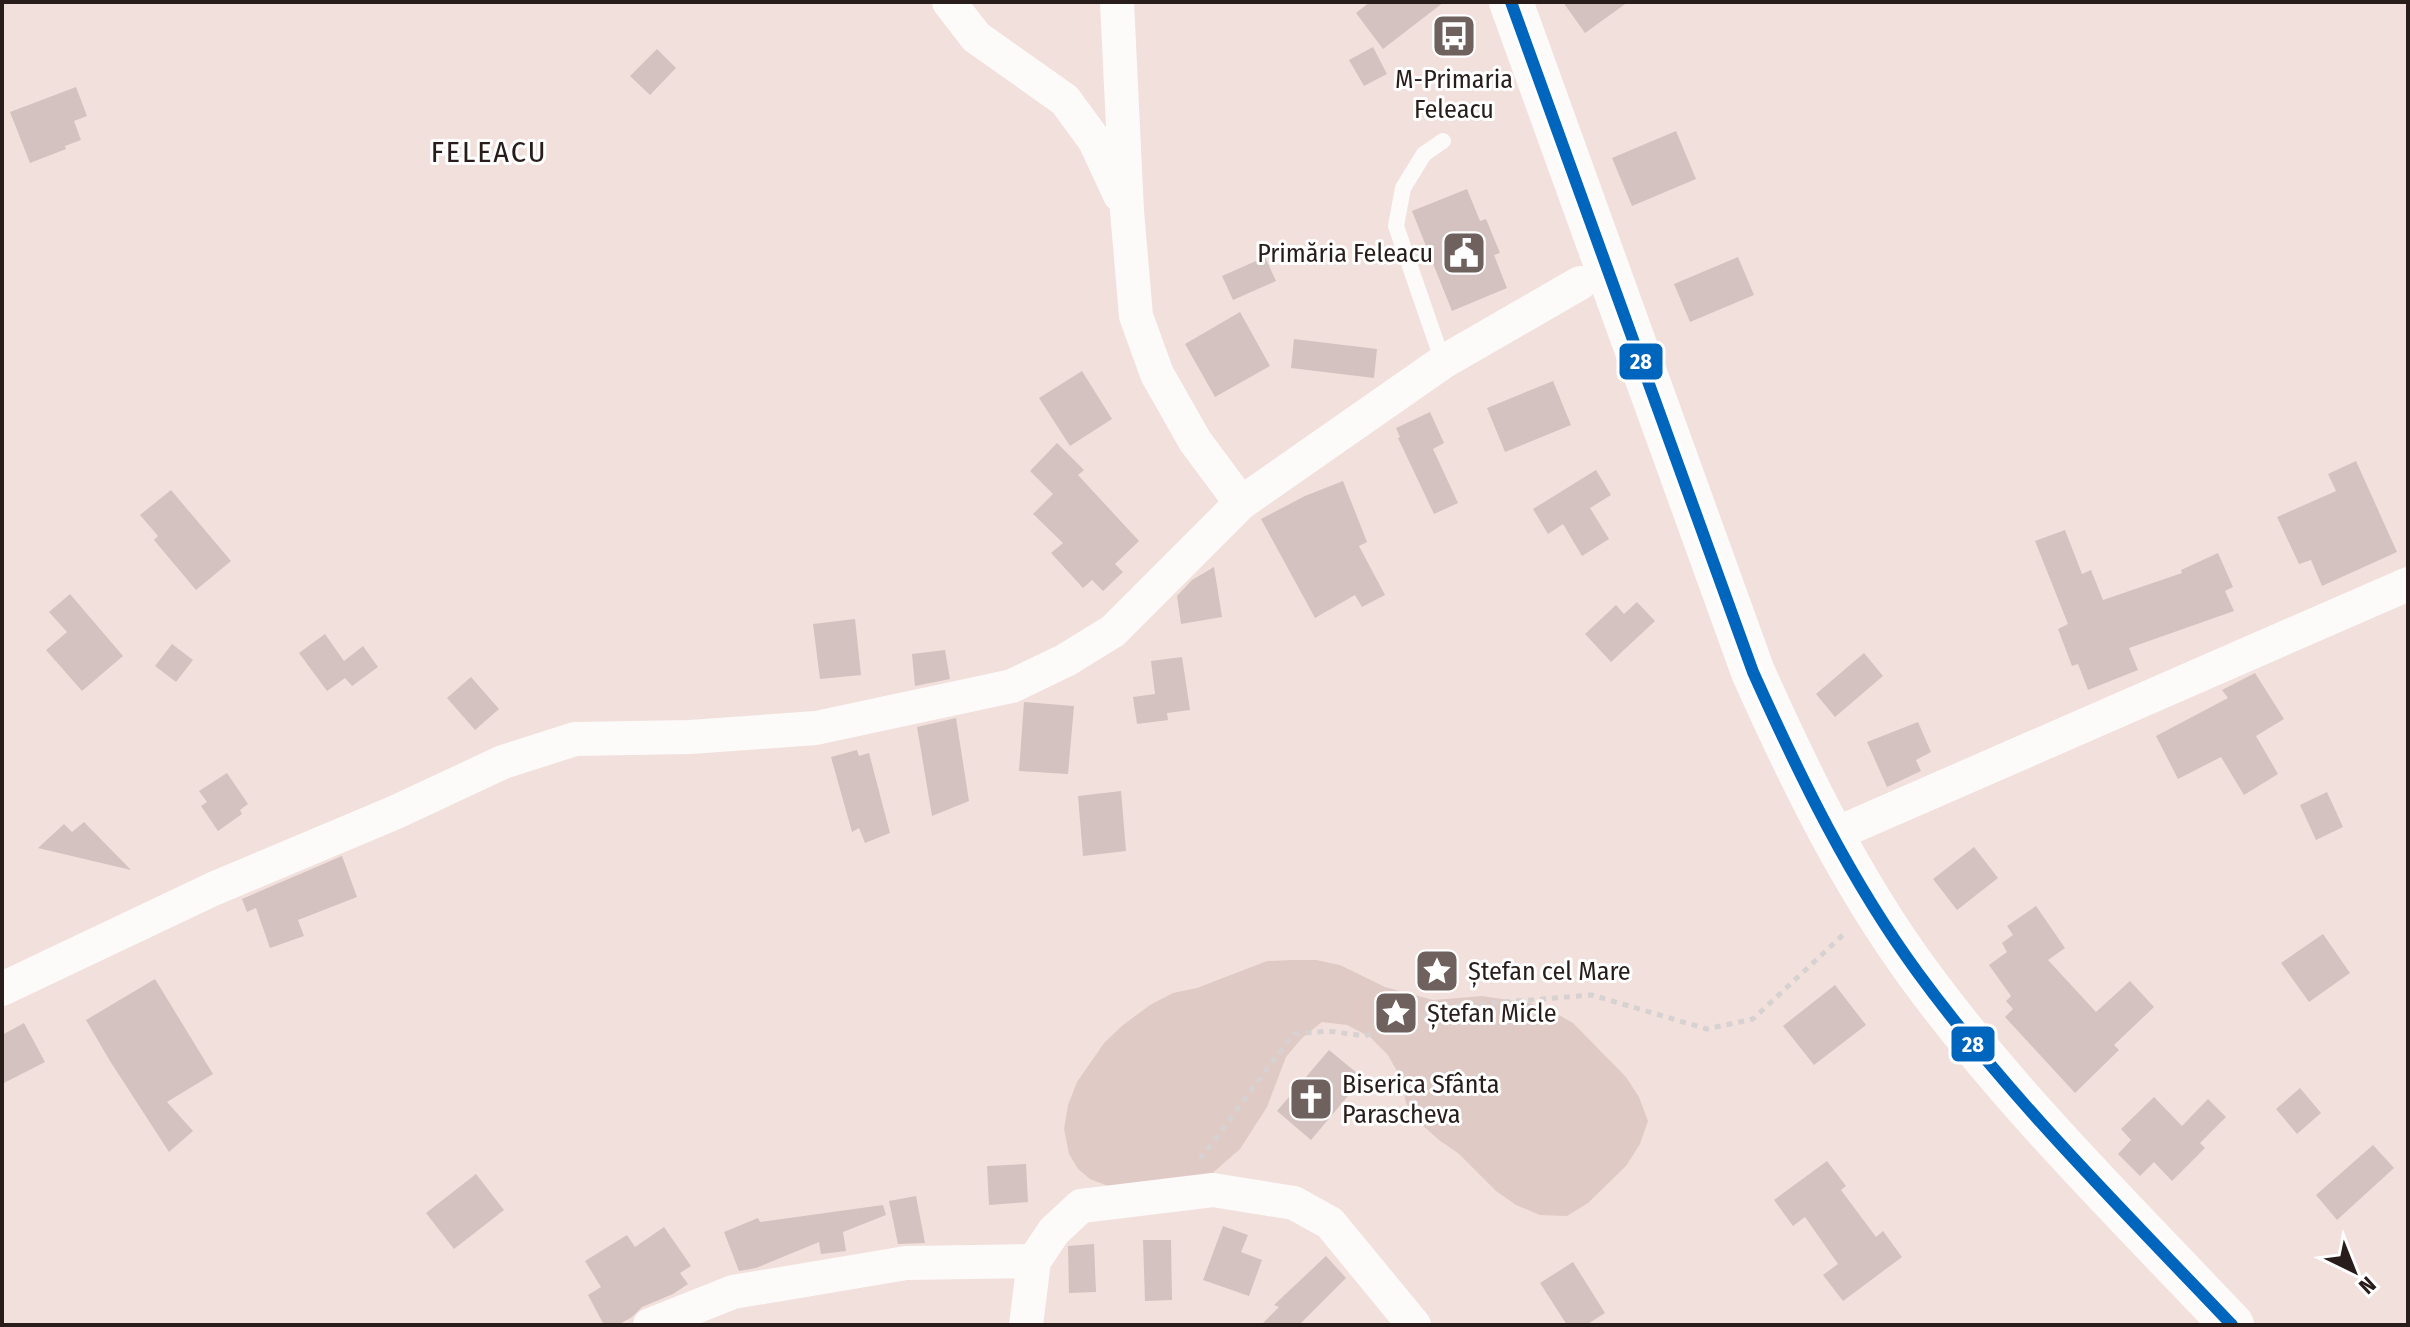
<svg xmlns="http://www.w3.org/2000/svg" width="2410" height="1327" font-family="'Fira Sans Condensed',sans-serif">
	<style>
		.green { fill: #e0cac5 }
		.building { fill: #d3c2bf }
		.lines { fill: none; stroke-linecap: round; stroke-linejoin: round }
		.path { stroke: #d7d2d1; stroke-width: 5; stroke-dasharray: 6 6; stroke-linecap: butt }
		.lane { stroke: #fdfafa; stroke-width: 16 }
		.street { stroke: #fdfafa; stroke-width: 34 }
		.primary { stroke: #fdfafa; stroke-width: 44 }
		.bus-1-casing { stroke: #fff; stroke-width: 18 }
		.bus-1 { stroke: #0065bd; stroke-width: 12 }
		.labels { text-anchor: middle; stroke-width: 6; stroke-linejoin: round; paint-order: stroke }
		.poi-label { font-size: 26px; fill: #281d1a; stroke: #fff; text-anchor: start }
		.quarter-label { font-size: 30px; letter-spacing: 2px; fill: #281d1a; stroke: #fff }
		.line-badge { stroke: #fff; stroke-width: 3 }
		.badge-label { font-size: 22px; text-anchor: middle; font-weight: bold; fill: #fff }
	</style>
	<rect width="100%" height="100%" fill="#f2e0dc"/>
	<!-- green -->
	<path class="green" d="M 1292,960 L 1316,960 L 1340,965 L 1385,987 L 1433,1000 L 1482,996 L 1530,1003 L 1552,1011 L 1573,1023 L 1626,1077 L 1639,1097 L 1648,1121 L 1640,1144 L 1626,1166 L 1588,1203 L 1567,1216 L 1540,1215 L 1516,1205 L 1496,1191 L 1459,1154 L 1439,1140 L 1420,1123 L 1406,1103 L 1400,1077 L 1388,1055 L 1370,1037 L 1347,1025 L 1322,1022 L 1302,1038 L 1286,1057 L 1267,1107 L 1240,1149 L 1208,1177 L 1108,1186 L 1090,1179 L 1078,1169 L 1069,1154 L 1064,1129 L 1068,1105 L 1077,1082 L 1104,1043 L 1123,1025 L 1150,1005 L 1173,993 L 1197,988 L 1267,961 Z"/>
	<!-- building -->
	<path class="building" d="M 1370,2 L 1444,2 L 1383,49 L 1356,13 Z
		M 1563,2 L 1628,2 L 1585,33 Z
		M 1373,47 L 1387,74 L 1364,86 L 1349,60 Z
		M 657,49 L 676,68 L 650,95 L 630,76 Z
		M 76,87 L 87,116 L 74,121 L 81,140 L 65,146 L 66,149 L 30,163 L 10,112 Z
		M 1676,131 L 1696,179 L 1632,206 L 1612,158 Z
		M 1467,189 L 1480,221 L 1486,219 L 1500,253 L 1494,255 L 1507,288 L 1452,311 L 1412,211 Z
		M 1265,257 L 1276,281 L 1233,300 L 1222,276 Z
		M 1738,257 L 1754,295 L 1690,322 L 1674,284 Z
		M 1240,312 L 1270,366 L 1215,397 L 1185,344 Z
		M 1294,339 L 1377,349 L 1374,378 L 1291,368 Z
		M 1082,371 L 1112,419 L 1070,446 L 1039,398 Z
		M 1553,381 L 1571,425 L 1505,452 L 1487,408 Z
		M 1430,412 L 1444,443 L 1433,449 L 1458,503 L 1434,514 L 1398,438 L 1400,437 L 1396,428 Z
		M 1057,443 L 1084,470 L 1078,475 L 1139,541 L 1115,564 L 1123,572 L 1103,591 L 1092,580 L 1083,588 L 1051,553 L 1063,543 L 1033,514 L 1053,494 L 1030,471 Z
		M 2356,461 L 2397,552 L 2322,586 L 2311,560 L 2299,564 L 2277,517 L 2336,491 L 2328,474 Z
		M 1596,470 L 1611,495 L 1590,508 L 1609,539 L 1582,556 L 1563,524 L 1548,534 L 1533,509 Z
		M 1343,481 L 1367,542 L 1359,546 L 1385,595 L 1362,607 L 1355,595 L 1315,618 L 1261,519 L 1305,496 Z
		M 171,490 L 231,561 L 196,590 L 154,540 L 158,536 L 140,515 Z
		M 2065,530 L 2082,574 L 2091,570 L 2103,600 L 2182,573 L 2181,570 L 2218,553 L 2233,587 L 2225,591 L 2234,611 L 2129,648 L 2138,670 L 2088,690 L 2078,664 L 2072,666 L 2058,629 L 2068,624 L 2035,541 Z
		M 1214,567 L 1222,617 L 1181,624 L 1177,596 L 1192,580 Z
		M 70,594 L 123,656 L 82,691 L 46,650 L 67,632 L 49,612 Z
		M 1637,602 L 1655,621 L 1611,662 L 1585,634 L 1616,605 L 1624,614 Z
		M 855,619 L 861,675 L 820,679 L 813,624 Z
		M 325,634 L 344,661 L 363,646 L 378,667 L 352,686 L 345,678 L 327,691 L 299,653 Z
		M 172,644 L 193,660 L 176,682 L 155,666 Z
		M 945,650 L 950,679 L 915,686 L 912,654 Z
		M 1864,653 L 1883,676 L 1835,717 L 1816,694 Z
		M 1182,657 L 1190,710 L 1167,713 L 1168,720 L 1137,724 L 1133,697 L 1155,694 L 1151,661 Z
		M 2255,673 L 2284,719 L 2256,736 L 2278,774 L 2244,795 L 2221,757 L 2178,779 L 2156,736 L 2228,698 L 2222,690 Z
		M 471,677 L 499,709 L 475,730 L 447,698 Z
		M 1024,702 L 1074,706 L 1068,774 L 1019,771 Z
		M 956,718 L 969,801 L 932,816 L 917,727 Z
		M 1918,722 L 1931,752 L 1916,760 L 1921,771 L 1887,787 L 1867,742 Z
		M 857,750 L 859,756 L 869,753 L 890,833 L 865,843 L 859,828 L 852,832 L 831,757 Z
		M 227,773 L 248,804 L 240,810 L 242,814 L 218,831 L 201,806 L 207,802 L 199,791 Z
		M 1121,791 L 1126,851 L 1083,856 L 1078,796 Z
		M 2327,792 L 2343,827 L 2316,840 L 2300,805 Z
		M 84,822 L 131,870 L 38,848 L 64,824 L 72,832 Z
		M 1974,847 L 1998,878 L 1957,910 L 1933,879 Z
		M 342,856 L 357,897 L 298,920 L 304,936 L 270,948 L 256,908 L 247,912 L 242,899 Z
		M 2036,906 L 2065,948 L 2048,960 L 2096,1012 L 2130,981 L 2154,1007 L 2114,1045 L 2119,1050 L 2075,1093 L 2005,1017 L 2013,1009 L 2006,1001 L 2011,996 L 1989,965 L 2007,952 L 2002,943 L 2013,935 L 2007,926 Z
		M 2323,934 L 2350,973 L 2309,1002 L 2281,963 Z
		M 155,979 L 213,1074 L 167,1102 L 193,1131 L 169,1152 L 110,1061 L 86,1020 Z
		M 1835,985 L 1866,1025 L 1814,1065 L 1783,1026 Z
		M 24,1023 L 45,1062 L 2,1084 L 2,1035 Z
		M 1329,1050 L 1363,1078 L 1311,1140 L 1277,1111 Z
		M 2300,1088 L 2321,1113 L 2297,1134 L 2276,1109 Z
		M 2154,1097 L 2182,1126 L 2208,1099 L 2226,1117 L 2200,1143 L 2205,1148 L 2172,1181 L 2154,1162 L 2140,1176 L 2118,1154 L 2131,1140 L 2121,1129 Z
		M 2373,1145 L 2394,1168 L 2337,1220 L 2316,1195 Z
		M 1827,1161 L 1846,1186 L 1841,1190 L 1876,1237 L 1883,1231 L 1902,1257 L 1843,1301 L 1823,1275 L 1838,1264 L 1805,1217 L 1793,1226 L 1774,1200 Z
		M 1026,1164 L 1028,1202 L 989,1205 L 987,1166 Z
		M 476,1174 L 504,1210 L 454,1249 L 426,1213 Z
		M 916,1196 L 925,1243 L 898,1244 L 889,1201 Z
		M 883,1205 L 886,1215 L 843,1232 L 846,1251 L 821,1254 L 819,1242 L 756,1268 L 739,1271 L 724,1232 L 758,1218 L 760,1222 Z
		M 1223,1226 L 1248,1235 L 1241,1252 L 1262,1260 L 1249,1296 L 1203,1280 Z
		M 664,1227 L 691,1266 L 680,1273 L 688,1284 L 673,1294 L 642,1307 L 632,1317 L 618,1325 L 604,1325 L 588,1295 L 601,1287 L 585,1261 L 627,1235 L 635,1247 Z
		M 1143,1240 L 1171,1240 L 1172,1300 L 1145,1301 Z
		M 1094,1244 L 1096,1292 L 1069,1293 L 1068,1246 Z
		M 1326,1256 L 1346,1278 L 1299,1325 L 1261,1325 L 1279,1307 L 1274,1305 Z
		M 1573,1262 L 1605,1313 L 1586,1325 L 1567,1325 L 1540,1283 Z"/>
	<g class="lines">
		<!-- path -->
		<path class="path" d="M 1200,1159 C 1232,1118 1261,1075 1294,1034 L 1328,1031 L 1364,1036 L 1455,1006 L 1592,995 L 1707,1029 L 1753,1019 L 1845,933"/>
		<!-- lane -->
		<path class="lane" d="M 1443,362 L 1396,226 L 1403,188 L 1424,154 L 1443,141"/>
		<!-- street -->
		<path class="street" d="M 949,2 L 976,37 L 1065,100 L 1095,141 L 1120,195
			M 1117,2 L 1127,211 L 1136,316 L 1157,374 L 1195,441 L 1241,503
			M 1831,836 L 2408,584
			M 2,989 L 213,889 L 396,812 L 503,762 L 575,739 L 690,737 L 816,728 L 1012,686 L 1066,660 L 1113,631 L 1241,503 L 1443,362 L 1580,283
			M 650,1325 L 733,1292 L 906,1263 L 1034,1261 L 1054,1231 L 1081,1206 L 1213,1190 L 1294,1203 L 1330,1223 L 1414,1325
			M 1026,1325 L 1034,1261"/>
		<!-- primary -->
		<path class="primary" d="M 1511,2 L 1753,672 C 1800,777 1850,880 1918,973 C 2011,1100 2124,1211 2232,1325"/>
		<!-- bus-1 casing -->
		<g class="bus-1-casing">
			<path id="bus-1" d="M 1511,2 L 1753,672 C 1800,777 1850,880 1918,973 C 2011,1100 2124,1211 2232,1325"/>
		</g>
		<!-- bus-1 -->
		<use href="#bus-1" class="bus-1"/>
	</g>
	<!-- icons -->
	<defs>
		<g id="bus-square" transform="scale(2.3)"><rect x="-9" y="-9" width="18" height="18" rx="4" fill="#6f615e" stroke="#fff"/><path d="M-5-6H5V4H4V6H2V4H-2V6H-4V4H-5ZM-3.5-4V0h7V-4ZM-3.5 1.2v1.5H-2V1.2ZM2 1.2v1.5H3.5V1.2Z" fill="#fff"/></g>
		<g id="civic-square" transform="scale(2.3)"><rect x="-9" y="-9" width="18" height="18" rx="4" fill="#6f615e" stroke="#fff"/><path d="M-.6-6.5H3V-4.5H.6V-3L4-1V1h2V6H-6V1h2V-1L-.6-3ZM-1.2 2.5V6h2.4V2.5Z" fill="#fff"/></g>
		<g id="sight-square" transform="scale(2.3)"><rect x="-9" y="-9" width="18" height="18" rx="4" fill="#6f615e" stroke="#fff"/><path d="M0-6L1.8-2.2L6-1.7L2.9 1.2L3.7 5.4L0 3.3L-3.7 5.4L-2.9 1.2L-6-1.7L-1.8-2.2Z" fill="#fff"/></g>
		<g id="church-square" transform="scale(2.3)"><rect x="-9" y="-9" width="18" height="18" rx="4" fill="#6f615e" stroke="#fff"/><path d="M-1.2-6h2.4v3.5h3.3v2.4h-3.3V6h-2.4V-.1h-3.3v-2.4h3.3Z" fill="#fff"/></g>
	</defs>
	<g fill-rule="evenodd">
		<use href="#bus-square" x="1454" y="36"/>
		<use href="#civic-square" x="1464" y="253"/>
		<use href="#sight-square" x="1437" y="971"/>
		<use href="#sight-square" x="1396" y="1013"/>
		<use href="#church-square" x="1311" y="1099"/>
	</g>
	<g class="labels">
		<!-- poi labels -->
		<g class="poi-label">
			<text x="1454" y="88" text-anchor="middle">M-Primaria<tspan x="1454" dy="30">Feleacu</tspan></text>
			<text x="1433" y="262" text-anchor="end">Primăria Feleacu</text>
			<text x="1468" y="980">Ștefan cel Mare</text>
			<text x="1427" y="1022">Ștefan Micle</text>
			<text x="1342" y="1093">Biserica Sfânta<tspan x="1342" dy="30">Parascheva</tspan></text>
		</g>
		<!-- quarter labels -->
		<g class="quarter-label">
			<text x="489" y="162">FELEACU</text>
		</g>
	</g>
	<g class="line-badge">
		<rect x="1618" y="342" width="46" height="39" rx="8" fill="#0065bd"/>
		<rect x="1950" y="1025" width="46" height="38" rx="8" fill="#0065bd"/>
	</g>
	<g class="badge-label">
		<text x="1641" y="369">28</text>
		<text x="1973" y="1052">28</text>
	</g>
	<!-- border -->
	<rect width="2410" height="1327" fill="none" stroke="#281d1a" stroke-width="8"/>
	<!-- north arrow -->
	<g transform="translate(2354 1271) rotate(137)" stroke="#ffffff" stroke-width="6" paint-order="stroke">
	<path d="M0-6L14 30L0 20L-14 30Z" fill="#281d1a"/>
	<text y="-12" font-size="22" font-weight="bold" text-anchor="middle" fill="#281d1a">N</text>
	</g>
</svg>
